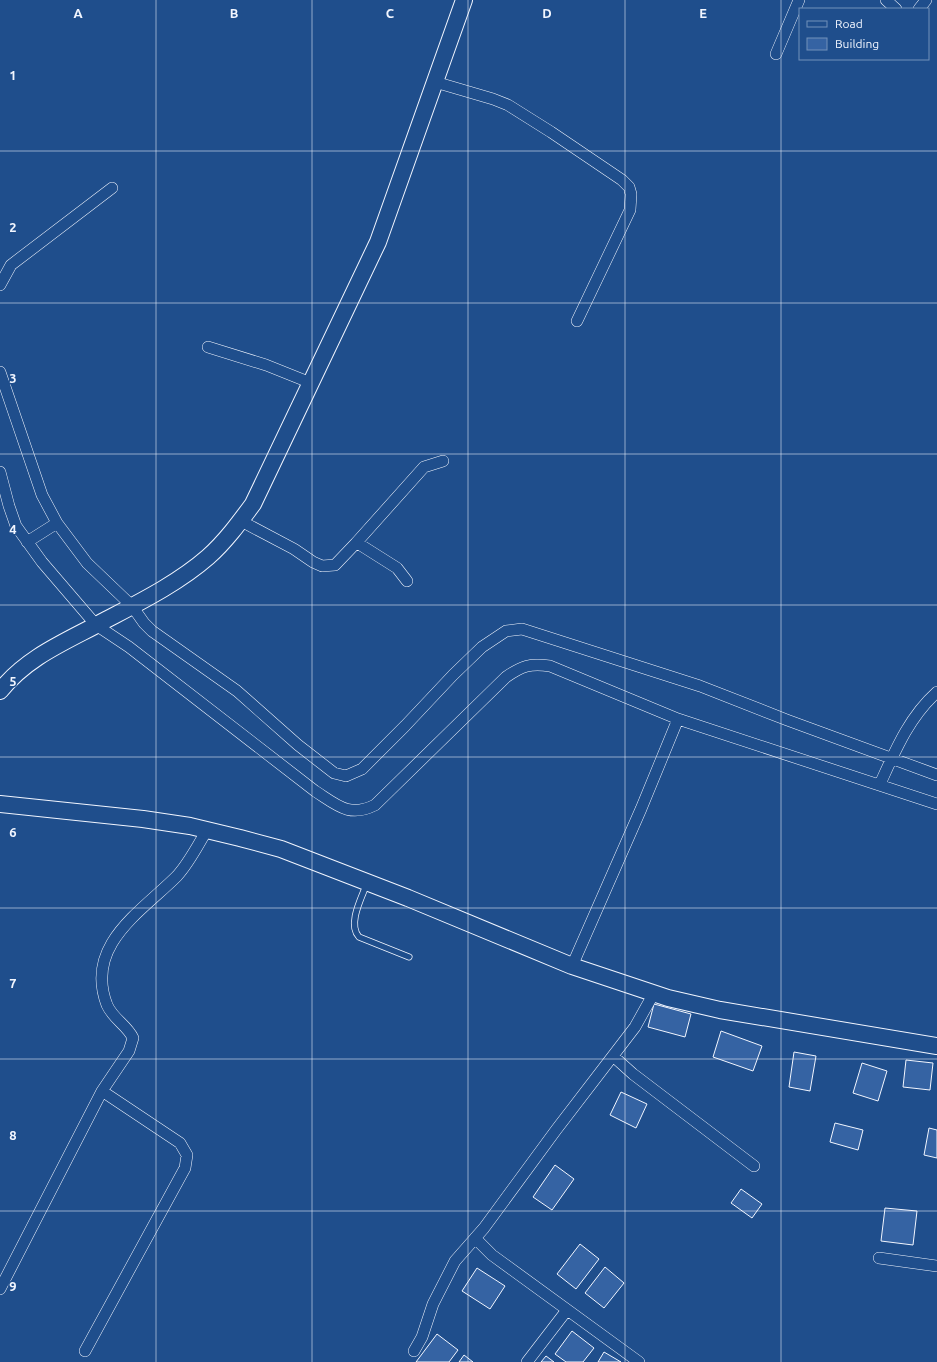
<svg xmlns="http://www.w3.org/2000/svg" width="937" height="1362" font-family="Ubuntu,sans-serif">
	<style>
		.building { fill: #3563a3; stroke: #f2f6ff }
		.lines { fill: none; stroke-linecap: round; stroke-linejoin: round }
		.lane-casing { stroke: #f2f6ff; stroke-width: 7 }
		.street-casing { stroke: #f2f6ff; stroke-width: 12 }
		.secondary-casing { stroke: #f2f6ff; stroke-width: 18 }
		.lane { stroke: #1f4e8c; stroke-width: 5.5 }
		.street { stroke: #1f4e8c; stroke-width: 11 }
		.secondary { stroke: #1f4e8c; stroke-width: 16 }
		.grid { fill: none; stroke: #f2f6ff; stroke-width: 1; stroke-opacity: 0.55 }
		.grid-label { font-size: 13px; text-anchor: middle; font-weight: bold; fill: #f2f6ff; stroke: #1f4e8c; stroke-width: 3; stroke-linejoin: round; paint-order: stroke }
	</style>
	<rect width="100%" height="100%" fill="#1f4e8c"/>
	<!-- building -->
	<path class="building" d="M 654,1004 L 691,1014 L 685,1037 L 648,1027 Z
		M 721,1031 L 762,1046 L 753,1071 L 713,1057 Z
		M 794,1052 L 816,1056 L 810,1091 L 789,1087 Z
		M 906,1060 L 933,1063 L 930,1090 L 903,1087 Z
		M 862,1063 L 887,1071 L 878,1101 L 853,1093 Z
		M 621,1092 L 647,1104 L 636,1128 L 610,1115 Z
		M 835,1123 L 863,1130 L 858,1150 L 830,1142 Z
		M 929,1128 L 937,1130 L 937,1158 L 924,1155 Z
		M 555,1165 L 574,1179 L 552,1210 L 533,1197 Z
		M 741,1189 L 762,1204 L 752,1218 L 731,1203 Z
		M 885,1208 L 917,1211 L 913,1245 L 881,1241 Z
		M 580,1244 L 599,1259 L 576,1289 L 557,1274 Z
		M 605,1267 L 624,1283 L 604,1308 L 585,1293 Z
		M 477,1268 L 505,1286 L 490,1309 L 462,1291 Z
		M 572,1331 L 594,1348 L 583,1362 L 566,1362 L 555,1354 Z
		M 437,1334 L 458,1350 L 449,1362 L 416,1362 Z
		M 604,1352 L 621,1362 L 598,1362 Z
		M 464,1355 L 473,1362 L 459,1362 Z
		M 546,1356 L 554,1362 L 541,1362 Z"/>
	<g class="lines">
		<!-- lane casing -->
		<g class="lane-casing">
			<path id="lane" d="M 367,883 C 362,897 347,924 359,937 L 409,957"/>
		</g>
		<!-- street casing -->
		<g class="street-casing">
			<path id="street" d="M 886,0 L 896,9
				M 919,9 L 926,0
				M 776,54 L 799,0
				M 435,82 L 493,99 L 508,105 L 551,132 L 622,180 L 629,187 L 631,194 L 630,210 L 577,321
				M 0,285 L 11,265 L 112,188
				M 208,347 L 266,365 L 311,383
				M 0,372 L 42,495 L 57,523 L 87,563 L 132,606 L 144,623 L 152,631 L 237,691 L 298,745 L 334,773 L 346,776 L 362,769 L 405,726 L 453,675 L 482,647 L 506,631 L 522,629 L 700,686 L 787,720 L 937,775
				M 0,472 L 9,506 L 16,526 L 42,562 L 96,625 L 129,647 L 315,791 C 337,805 349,818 375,805 L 506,677 C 522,666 530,663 550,666 L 678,719
				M 241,521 L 294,549 L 313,562 L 322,566 L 335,565 L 356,543 L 359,544 L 397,568 L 407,581
				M 27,542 L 57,523
				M 356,543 L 424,467 L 443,461
				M 880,784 C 895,751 909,717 937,692
				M 572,966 L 641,809 L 678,719 L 937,804
				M 613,1056 L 633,1074 L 754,1166
				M 475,1238 L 492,1255 L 639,1362
				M 879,1258 L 937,1266
				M 0,1289 L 102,1091
				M 85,1351 L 185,1168 L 187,1155 L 180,1143 L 102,1091 L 129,1051 L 133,1038 C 127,1025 113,1019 107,1005 C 84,945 141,912 177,876 C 189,863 198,845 207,830
				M 414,1351 L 422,1337 L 433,1304 L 455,1261 L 484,1228 L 556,1130 L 635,1027 L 654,993
				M 527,1362 L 567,1310"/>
		</g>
		<!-- secondary casing -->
		<g class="secondary-casing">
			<path id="secondary" d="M 0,691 C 27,657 65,642 102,622 C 138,603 177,584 208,557 C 225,542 239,523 253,504 L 378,242 L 464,0
				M 0,804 L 143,819 L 190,826 L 240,838 L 281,849 L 408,898 L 572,966 L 668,998 L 720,1010 L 937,1046"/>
		</g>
		<!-- lane -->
		<use href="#lane" class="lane"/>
		<!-- street -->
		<use href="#street" class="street"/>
		<!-- secondary -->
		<use href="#secondary" class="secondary"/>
	</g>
	<!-- grid -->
	<path class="grid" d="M 156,0 L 156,1362M 312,0 L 312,1362M 468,0 L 468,1362M 625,0 L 625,1362M 781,0 L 781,1362M 0,151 L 937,151M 0,303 L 937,303M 0,454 L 937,454M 0,605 L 937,605M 0,757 L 937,757M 0,908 L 937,908M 0,1059 L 937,1059M 0,1211 L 937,1211"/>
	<g class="grid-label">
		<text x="78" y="18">A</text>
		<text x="234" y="18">B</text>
		<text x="390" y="18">C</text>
		<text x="547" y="18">D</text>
		<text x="703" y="18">E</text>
		<text x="13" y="80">1</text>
		<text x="13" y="232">2</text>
		<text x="13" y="383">3</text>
		<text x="13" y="534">4</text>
		<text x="13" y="686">5</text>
		<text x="13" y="837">6</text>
		<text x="13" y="988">7</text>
		<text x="13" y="1140">8</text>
		<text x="13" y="1291">9</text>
	</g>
	<!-- legend -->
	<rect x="799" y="8" width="130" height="52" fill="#1f4e8c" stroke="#7391ba"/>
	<rect x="807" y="21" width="20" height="6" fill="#1f4e8c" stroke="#7391ba"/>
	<text x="835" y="28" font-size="12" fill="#f2f6ff">Road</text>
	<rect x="807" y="38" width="20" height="12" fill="#3563a3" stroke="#7391ba"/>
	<text x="835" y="48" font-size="12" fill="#f2f6ff">Building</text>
</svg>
